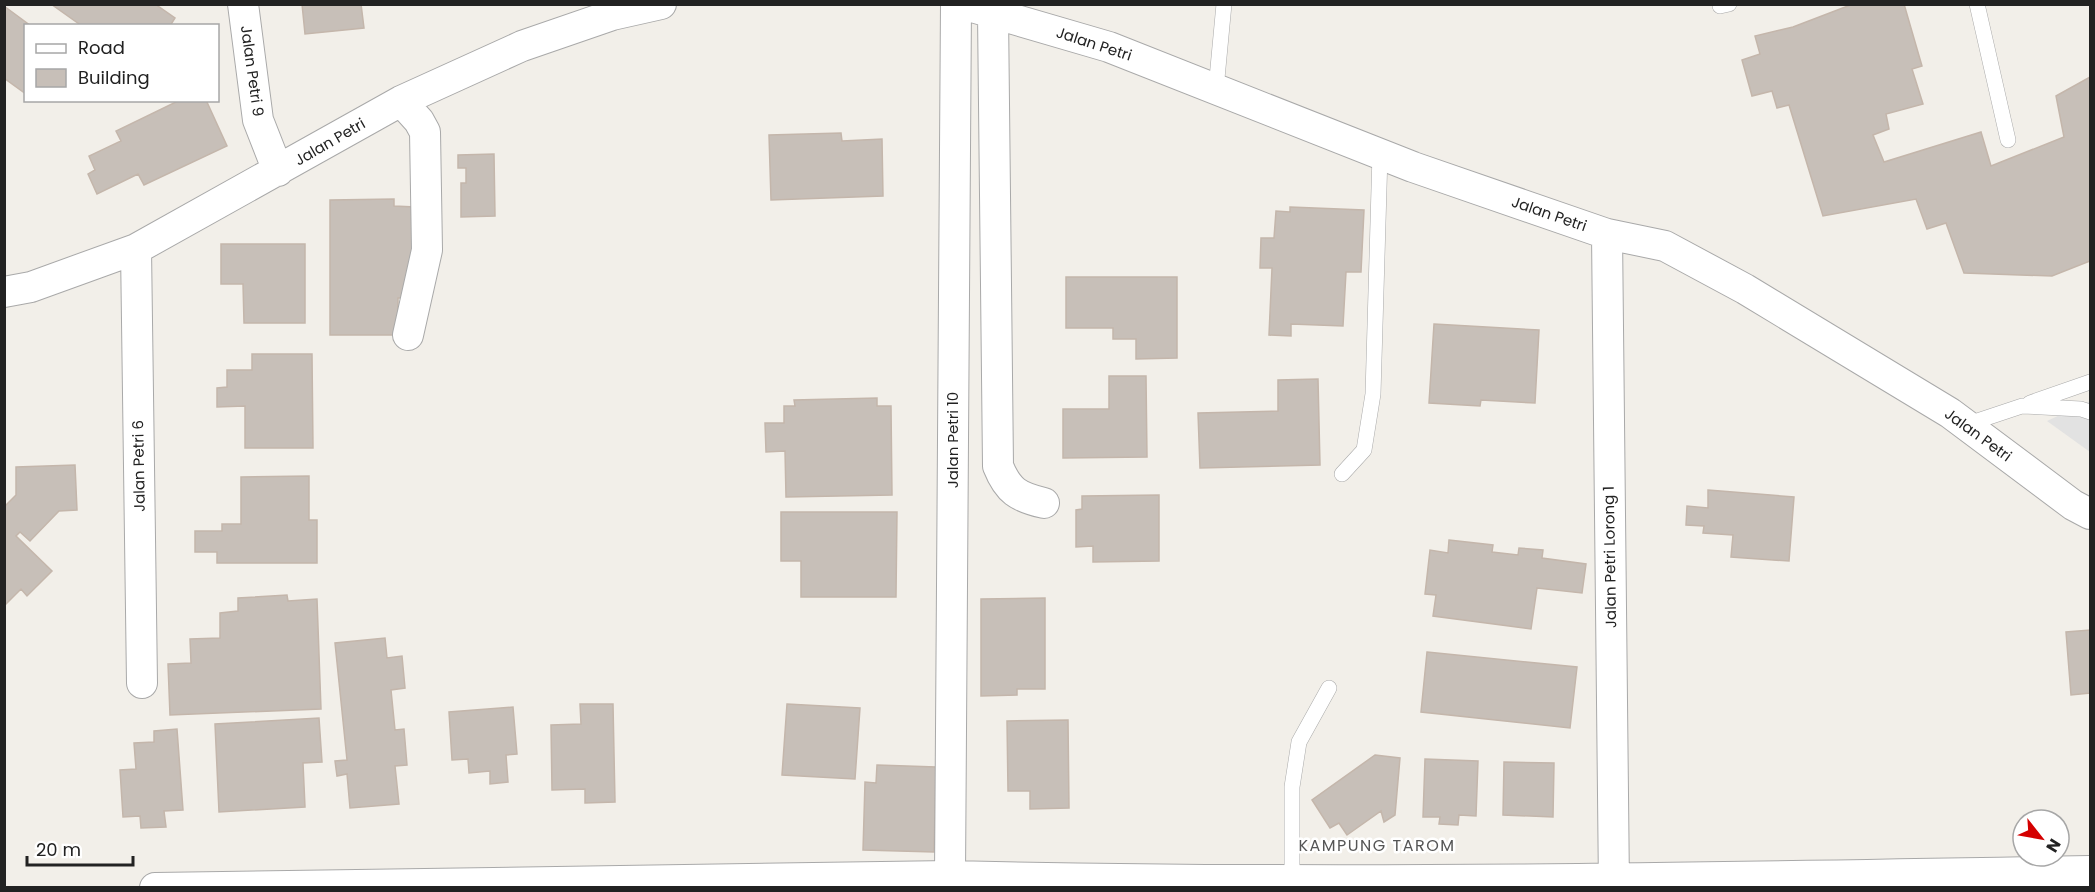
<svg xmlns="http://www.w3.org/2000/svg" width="2095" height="892" font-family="Poppins,sans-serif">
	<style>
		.parking { fill: #e2e2e2 }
		.building { fill: #c7bfb8; stroke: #c4b6ab; stroke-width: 1.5 }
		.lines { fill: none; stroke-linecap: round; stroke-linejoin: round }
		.lane-casing { stroke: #a9a9a9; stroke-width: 16 }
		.street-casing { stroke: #a9a9a9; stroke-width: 32 }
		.lane { stroke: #fff; stroke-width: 15 }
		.street { stroke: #fff; stroke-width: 30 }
		.labels { text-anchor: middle; stroke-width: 5; stroke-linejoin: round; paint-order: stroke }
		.street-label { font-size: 15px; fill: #222; stroke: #fff }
		.neighbourhood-label { font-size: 16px; letter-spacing: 1.5px; fill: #555; stroke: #fff }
	</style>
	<rect width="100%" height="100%" fill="#f2efe9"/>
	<!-- parking -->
	<path class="parking" d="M 2090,401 L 2090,452 L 2047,421 Z"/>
	<!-- building -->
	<path class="building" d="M 51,4 L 155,4 L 175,18 L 170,26 L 82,26 Z
		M 302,4 L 361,4 L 364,28 L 305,34 Z
		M 1853,4 L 1904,4 L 1922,66 L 1912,69 L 1923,104 L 1886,114 L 1889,129 L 1873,135 L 1884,162 L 1981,132 L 1991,166 L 2064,137 L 2056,96 L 2090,77 L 2090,261 L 2052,276 L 1964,273 L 1946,223 L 1927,229 L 1916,199 L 1823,216 L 1789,105 L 1777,108 L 1772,91 L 1752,96 L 1742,60 L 1760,54 L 1755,36 L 1793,27 Z
		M 4,6 L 31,26 L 26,26 L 26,94 L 4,78 Z
		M 180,100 L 206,100 L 227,146 L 144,185 L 138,174 L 97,194 L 88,174 L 95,170 L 89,156 L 121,141 L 116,131 Z
		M 841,133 L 842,141 L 882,139 L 883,196 L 771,200 L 769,135 Z
		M 494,154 L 495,216 L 461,217 L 461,183 L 466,183 L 466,168 L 458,168 L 458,155 Z
		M 394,199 L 394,206 L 415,207 L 415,298 L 398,298 L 398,335 L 330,335 L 330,200 Z
		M 1290,207 L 1364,210 L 1361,272 L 1346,272 L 1343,326 L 1291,324 L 1291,336 L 1269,335 L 1272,268 L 1260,268 L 1261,238 L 1274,238 L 1276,211 L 1290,212 Z
		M 221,244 L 305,244 L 305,323 L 244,323 L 243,284 L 221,284 Z
		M 1066,277 L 1177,277 L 1177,358 L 1136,359 L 1136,339 L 1113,339 L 1113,328 L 1066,328 Z
		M 1434,324 L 1539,330 L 1535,403 L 1481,400 L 1480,406 L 1429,403 Z
		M 252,354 L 312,354 L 313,448 L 245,448 L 245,406 L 217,407 L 217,388 L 227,387 L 227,370 L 252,370 Z
		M 1109,376 L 1146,376 L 1147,457 L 1063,458 L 1063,409 L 1109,409 Z
		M 1318,379 L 1320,465 L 1200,468 L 1198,413 L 1278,411 L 1278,380 Z
		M 877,398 L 877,406 L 891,406 L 892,495 L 786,497 L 785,451 L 766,452 L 765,423 L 784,423 L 784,406 L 795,406 L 794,400 Z
		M 75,465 L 77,510 L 59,511 L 30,541 L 20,532 L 16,536 L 52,571 L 27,596 L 21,589 L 4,606 L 4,507 L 16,495 L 16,467 Z
		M 309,476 L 309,520 L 317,520 L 317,563 L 217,563 L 217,552 L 195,552 L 195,531 L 222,531 L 222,524 L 241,524 L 241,477 Z
		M 1708,490 L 1794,497 L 1789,561 L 1731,557 L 1733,535 L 1703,533 L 1704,526 L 1686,525 L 1687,506 L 1708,508 Z
		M 1159,495 L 1159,561 L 1093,562 L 1093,546 L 1076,547 L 1076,510 L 1082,509 L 1082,496 Z
		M 781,512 L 897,512 L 896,597 L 801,597 L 801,561 L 781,561 Z
		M 1449,540 L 1493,545 L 1492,552 L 1518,555 L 1519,548 L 1543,550 L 1542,558 L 1586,564 L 1582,593 L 1537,588 L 1531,629 L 1433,616 L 1436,595 L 1425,594 L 1430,550 L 1448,553 Z
		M 287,595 L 288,601 L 317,599 L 321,709 L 170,715 L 168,664 L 191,663 L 190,639 L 220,638 L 220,613 L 238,611 L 238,598 Z
		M 1045,598 L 1045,689 L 1017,689 L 1017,695 L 981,696 L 981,599 Z
		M 2090,630 L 2090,693 L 2071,695 L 2066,632 Z
		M 385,638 L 387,658 L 402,656 L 405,688 L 391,690 L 395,730 L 404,729 L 407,765 L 395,766 L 399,804 L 350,808 L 347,774 L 337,776 L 335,761 L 347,760 L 335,643 Z
		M 1427,652 L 1577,667 L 1570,728 L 1421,712 Z
		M 580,704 L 613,704 L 615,802 L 585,803 L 585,789 L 552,790 L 551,725 L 581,724 Z
		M 787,704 L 860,708 L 855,779 L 782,775 Z
		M 513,707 L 517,754 L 506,755 L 508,782 L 490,784 L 490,771 L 469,773 L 468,759 L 452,760 L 449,712 Z
		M 319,718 L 322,762 L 303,763 L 305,807 L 219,812 L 215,724 Z
		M 1068,720 L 1069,808 L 1030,809 L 1030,791 L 1008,791 L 1007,721 Z
		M 177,729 L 183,810 L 164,811 L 166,827 L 141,828 L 140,816 L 123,817 L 120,770 L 136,769 L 134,743 L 154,742 L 154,731 Z
		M 1375,755 L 1400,758 L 1395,815 L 1384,822 L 1381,811 L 1347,835 L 1339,823 L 1330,828 L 1312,800 Z
		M 1425,759 L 1478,761 L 1476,816 L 1459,815 L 1458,825 L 1439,824 L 1440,817 L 1423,817 Z
		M 1504,762 L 1554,763 L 1553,817 L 1503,815 Z
		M 877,765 L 936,767 L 934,852 L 863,850 L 865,782 L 876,783 Z"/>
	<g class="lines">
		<!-- lane casing -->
		<g class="lane-casing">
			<path id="lane" d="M 1977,4 L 2008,140
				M 1720,6 L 1729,4
				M 1216,89 L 1224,4
				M 2030,403 L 2090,382
				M 1965,425 L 2022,406 L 2081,409 L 2090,412
				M 1342,474 L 1364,450 L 1373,394 L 1380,154
				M 1292,880 L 1292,787 L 1299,742 L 1329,688"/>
		</g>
		<!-- street casing -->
		<g class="street-casing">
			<path id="street" d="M 243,4 L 258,120 L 278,171
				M 962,4 L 1109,47 L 1413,167 L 1607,234 L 1665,246 L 1745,289 L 1950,413 L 2073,505 L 2090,514
				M 993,13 L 998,466 C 1008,491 1018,497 1044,503
				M 401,101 L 419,121 L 425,132 L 427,250 L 408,335
				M 1607,234 L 1614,888
				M 136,249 L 142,683
				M 4,292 L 31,287 L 136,249 L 401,101 L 522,46 L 612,15 L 661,4
				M 950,876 L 956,4
				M 155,888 L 950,876 C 1330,885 1710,878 2090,871"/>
		</g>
		<!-- lane -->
		<use href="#lane" class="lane"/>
		<!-- street -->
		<use href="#street" class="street"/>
	</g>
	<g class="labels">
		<!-- street labels -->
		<g class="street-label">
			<text transform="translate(1094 44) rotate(18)" y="5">Jalan Petri</text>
			<text transform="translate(252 71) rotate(82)" y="5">Jalan Petri 9</text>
			<text transform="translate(330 142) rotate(-30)" y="5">Jalan Petri</text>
			<text transform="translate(1549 214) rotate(19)" y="5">Jalan Petri</text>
			<text transform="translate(1978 435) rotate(36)" y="5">Jalan Petri</text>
			<text transform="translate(953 440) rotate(-90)" y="5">Jalan Petri 10</text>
			<text transform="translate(139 466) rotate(-91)" y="5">Jalan Petri 6</text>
			<text transform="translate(1610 557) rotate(-91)" y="5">Jalan Petri Lorong 1</text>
		</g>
		<!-- neighbourhood labels -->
		<g class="neighbourhood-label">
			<text x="1377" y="851">KAMPUNG TAROM</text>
		</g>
	</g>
	<!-- border -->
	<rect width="2095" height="892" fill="none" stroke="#222222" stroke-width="12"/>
	<!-- legend -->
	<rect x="24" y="24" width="195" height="78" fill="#ffffff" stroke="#a7a7a7" stroke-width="1.5"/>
	<rect x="36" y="44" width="30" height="9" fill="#ffffff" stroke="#a7a7a7" stroke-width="1.5"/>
	<text x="78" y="54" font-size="18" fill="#222222">Road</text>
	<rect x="36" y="69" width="30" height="18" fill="#c7bfb8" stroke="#a7a7a7" stroke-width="1.5"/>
	<text x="78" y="84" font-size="18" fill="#222222">Building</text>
	<!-- north arrow -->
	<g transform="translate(2041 838) rotate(121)"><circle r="28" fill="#ffffff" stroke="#a7a7a7" stroke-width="1.5"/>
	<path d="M0-4.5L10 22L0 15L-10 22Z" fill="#d40000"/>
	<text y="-9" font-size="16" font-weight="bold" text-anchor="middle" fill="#222222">N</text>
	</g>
	<!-- scale -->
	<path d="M27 856v9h106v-9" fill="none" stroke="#222222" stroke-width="3"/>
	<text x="36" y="856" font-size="18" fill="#222222" stroke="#ffffff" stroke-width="4.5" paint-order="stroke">20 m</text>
</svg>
